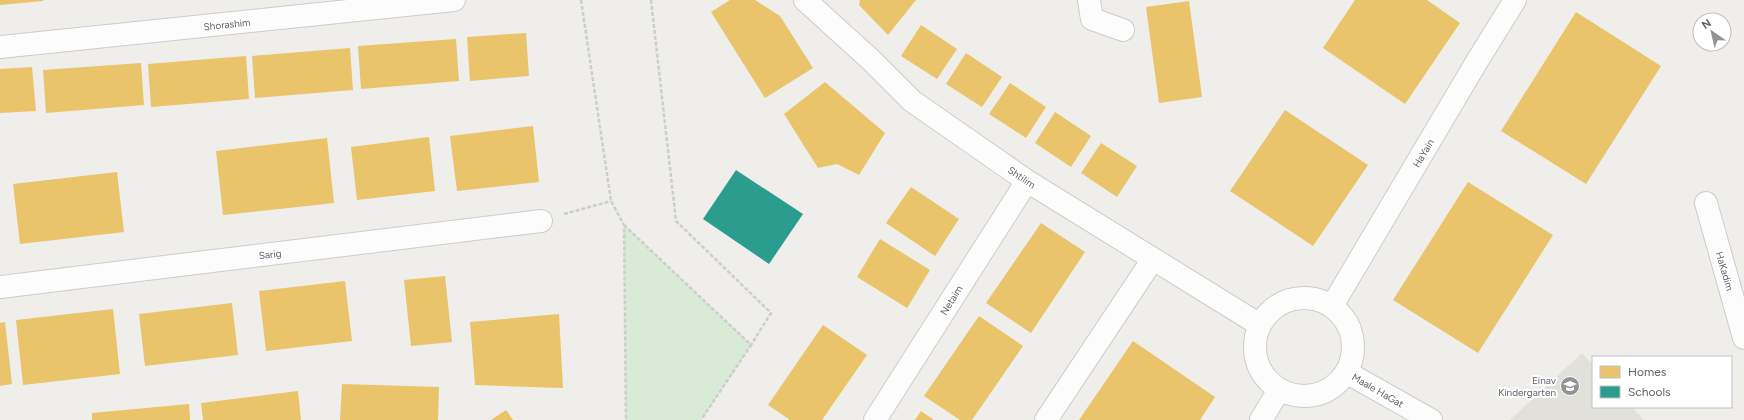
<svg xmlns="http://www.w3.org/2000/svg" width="1744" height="420" font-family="Figtree,sans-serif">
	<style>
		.education { fill: #e2e0da }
		.green { fill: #d8ebd6 }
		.homes { fill: #e9c46a }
		.schools { fill: #2a9d8f }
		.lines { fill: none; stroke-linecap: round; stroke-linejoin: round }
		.minor-casing { stroke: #cbcccc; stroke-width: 24 }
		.path { stroke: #cacfcc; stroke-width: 2.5; stroke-dasharray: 4 2; stroke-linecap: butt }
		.minor { stroke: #fdfcfc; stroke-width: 22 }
		.labels { text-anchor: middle; stroke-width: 4; stroke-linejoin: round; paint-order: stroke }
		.street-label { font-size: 10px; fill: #5f6368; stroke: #fff }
		.poi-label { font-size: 10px; fill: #5f6368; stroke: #fff; text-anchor: end }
	</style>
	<rect width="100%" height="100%" fill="#efeeea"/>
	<!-- education -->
	<path class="education" d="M 1582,353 L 1593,365 L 1593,407 L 1632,407 L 1644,420 L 1510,420 Z"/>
	<!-- green -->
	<path class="green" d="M 624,225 L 751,345 L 701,420 L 626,420 Z"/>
	<!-- homes -->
	<path class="homes" d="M 0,0 L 43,0 L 43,1 L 0,5 Z
		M 730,0 L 755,0 L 780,16 L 813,68 L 765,98 L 711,12 Z
		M 860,0 L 916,0 L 888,35 L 859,5 Z
		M 1355,0 L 1427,0 L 1460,23 L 1405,104 L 1323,48 Z
		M 1189,1 L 1202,97 L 1159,103 L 1146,7 Z
		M 1576,12 L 1661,66 L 1586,184 L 1501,131 Z
		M 921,25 L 957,49 L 937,79 L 901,56 Z
		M 526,33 L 529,76 L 470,81 L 467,37 Z
		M 456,39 L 459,81 L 361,89 L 358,46 Z
		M 350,48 L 353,90 L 255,98 L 252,56 Z
		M 966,53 L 1002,77 L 982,107 L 946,84 Z
		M 246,56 L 249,99 L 151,107 L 148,64 Z
		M 141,63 L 144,105 L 46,113 L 43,70 Z
		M 32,67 L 36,111 L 0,113 L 0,69 Z
		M 825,82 L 885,133 L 859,175 L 837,164 L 818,168 L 784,114 Z
		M 1010,83 L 1046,107 L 1026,138 L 989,114 Z
		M 1285,110 L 1368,165 L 1313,246 L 1230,191 Z
		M 1055,112 L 1091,136 L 1071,167 L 1035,143 Z
		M 533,126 L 539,182 L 457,191 L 450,136 Z
		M 429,137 L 435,191 L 357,200 L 351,147 Z
		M 327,138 L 334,203 L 223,215 L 216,151 Z
		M 1101,143 L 1137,166 L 1117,197 L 1081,173 Z
		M 117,172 L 124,232 L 20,244 L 13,184 Z
		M 1468,182 L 1553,235 L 1478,353 L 1393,300 Z
		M 911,187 L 959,219 L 935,256 L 886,223 Z
		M 1041,223 L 1085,252 L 1031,333 L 986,303 Z
		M 880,239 L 930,270 L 907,308 L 857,277 Z
		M 445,276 L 452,342 L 411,346 L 404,280 Z
		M 345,281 L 352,341 L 266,351 L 259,291 Z
		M 232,303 L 238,355 L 145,366 L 139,314 Z
		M 113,309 L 120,374 L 23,385 L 16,320 Z
		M 559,314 L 563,388 L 475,385 L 470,322 Z
		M 979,316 L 1023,346 L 972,420 L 960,420 L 924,396 Z
		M 5,322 L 12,384 L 0,386 L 0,323 Z
		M 823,325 L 867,355 L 822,420 L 790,420 L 768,405 Z
		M 1133,341 L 1215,397 L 1200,420 L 1079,420 Z
		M 342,384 L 439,387 L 438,420 L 340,420 Z
		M 298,391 L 301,420 L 203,420 L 201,403 Z
		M 189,404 L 190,420 L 92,420 L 92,413 Z
		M 506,410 L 513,420 L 491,420 Z
		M 921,411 L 934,420 L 915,420 Z"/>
	<!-- schools -->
	<path class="schools" d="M 736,170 L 803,214 L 769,264 L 703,219 Z"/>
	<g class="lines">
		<!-- minor casing -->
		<g class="minor-casing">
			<path id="minor" d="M 805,0 L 871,60 L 912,101 L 1027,181 L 1260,325
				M 1089,0 L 1092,19 L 1123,30
				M 0,47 L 454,0
				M 1706,203 L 1744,338
				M 0,287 L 541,221
				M1255 347a49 49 0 1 1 98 0a49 49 0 1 1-98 0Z
				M 1332,306 L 1476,63 L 1515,0
				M 1346,372 L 1431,420
				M 875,420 L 1027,181
				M 1046,420 L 1153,259
				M 1261,420 L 1279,390"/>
		</g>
		<!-- path -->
		<path class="path" d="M 581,0 L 611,201 L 624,225 L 626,420
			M 651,0 L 676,221 L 771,313 L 751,345
			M 564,214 L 611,201
			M 624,225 L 751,345 L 701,420"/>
		<!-- minor -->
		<use href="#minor" class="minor"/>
	</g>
	<!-- icons -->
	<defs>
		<g id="school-disc" transform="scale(1)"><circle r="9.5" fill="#919496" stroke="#fff"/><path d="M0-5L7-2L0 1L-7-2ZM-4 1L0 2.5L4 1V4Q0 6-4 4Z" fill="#fff"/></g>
	</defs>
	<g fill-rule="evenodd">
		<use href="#school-disc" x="1570" y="386"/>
	</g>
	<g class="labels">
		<!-- street labels -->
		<g class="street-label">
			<text transform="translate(227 24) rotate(-6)" y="4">Shorashim</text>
			<text transform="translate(1423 153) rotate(-59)" y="4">HaYain</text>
			<text transform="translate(1022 177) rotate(34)" y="4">Shtilim</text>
			<text transform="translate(270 254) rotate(-7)" y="4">Sarig</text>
			<text transform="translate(1725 271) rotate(74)" y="4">HaKadim</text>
			<text transform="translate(951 300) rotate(-58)" y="4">Netaim</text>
			<text transform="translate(1378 390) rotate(30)" y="4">Maale HaGat</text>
		</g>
		<!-- poi labels -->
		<g class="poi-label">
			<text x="1556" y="384">Einav<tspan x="1556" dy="12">Kindergarten</tspan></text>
		</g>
	</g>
	<!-- legend -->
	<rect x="1592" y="356" width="140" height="52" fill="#ffffff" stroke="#bfc1c3"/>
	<rect x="1600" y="366" width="20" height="12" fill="#e9c46a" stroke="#bfc1c3"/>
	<text x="1628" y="376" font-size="12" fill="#5f6368">Homes</text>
	<rect x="1600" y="386" width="20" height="12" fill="#2a9d8f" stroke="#bfc1c3"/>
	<text x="1628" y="396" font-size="12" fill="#5f6368">Schools</text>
	<!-- north arrow -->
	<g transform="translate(1712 32) rotate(326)"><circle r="19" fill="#ffffff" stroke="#bfc1c3"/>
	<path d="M0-3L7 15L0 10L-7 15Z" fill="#919496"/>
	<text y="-6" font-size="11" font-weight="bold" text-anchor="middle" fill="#5f6368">N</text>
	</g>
</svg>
